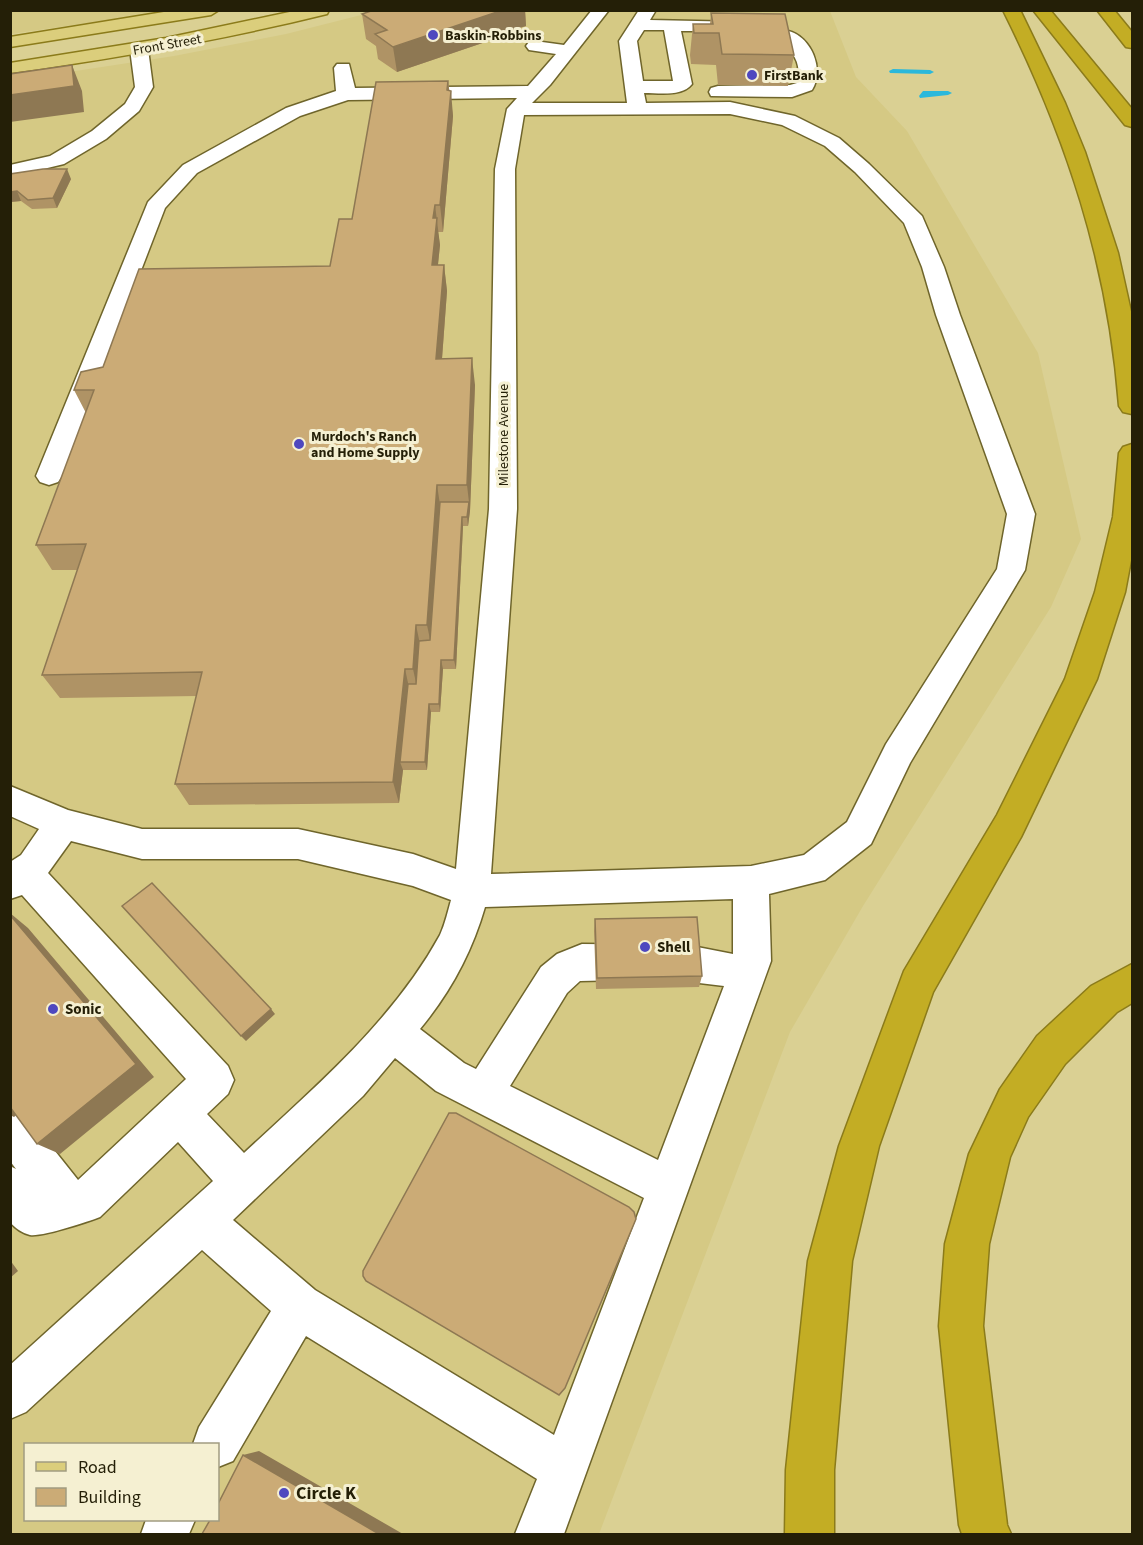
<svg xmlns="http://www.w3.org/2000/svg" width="1143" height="1545" font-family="'Source Sans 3',sans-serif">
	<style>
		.built { fill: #d5c984; fill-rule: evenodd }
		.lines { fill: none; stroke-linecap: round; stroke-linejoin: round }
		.stream { fill: #2bb8db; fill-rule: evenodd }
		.minor-casing { stroke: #6f652b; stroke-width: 3 }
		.major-casing { stroke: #8b7b1a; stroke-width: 3 }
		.highway-casing { stroke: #8b7b1a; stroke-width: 3 }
		.minor { fill: #fff; fill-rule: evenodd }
		.major { fill: #dbce7c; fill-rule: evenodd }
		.highway { fill: #c3ad24; fill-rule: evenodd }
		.wall { fill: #af9365 }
		.shaded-wall { fill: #8e7853 }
		.building { fill: #cbab76; stroke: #8e7853; stroke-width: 1.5 }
		.poi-dot { fill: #4e48bf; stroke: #f5f0d2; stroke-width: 2 }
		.labels { text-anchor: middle; stroke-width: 6; stroke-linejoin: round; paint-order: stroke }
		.far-poi-label { font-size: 14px; font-weight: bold; fill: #241f07; stroke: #f5f0d2; text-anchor: start }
		.far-street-label { font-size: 14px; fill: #241f07; stroke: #f5f0d2 }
		.poi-label { font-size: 15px; font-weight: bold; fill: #241f07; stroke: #f5f0d2; text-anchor: start }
		.near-poi-label { font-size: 18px; font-weight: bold; fill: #241f07; stroke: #f5f0d2; text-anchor: start }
	</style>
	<rect width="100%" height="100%" fill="#dad093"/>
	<!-- built -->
	<path class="built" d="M 10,11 L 170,11 L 11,34 Z
		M 377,11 L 830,11 L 856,77 L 907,131 L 1038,353 L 1081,539 L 1051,607 L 863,906 L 790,1032 L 599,1534 L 11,1534 L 10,81 L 174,56 L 286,34 ZM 26,1444 L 218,1444 L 218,1520 L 26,1520 Z"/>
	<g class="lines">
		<!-- stream -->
		<path class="stream" d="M 893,69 L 930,70 L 934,72 L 930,74 L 890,73 L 889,71 Z
			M 923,91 L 948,91 L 952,93 L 948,95 L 920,98 L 919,96 Z"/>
		<!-- minor casing -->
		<g class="minor-casing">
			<path id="minor" d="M 592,10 L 609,10 L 550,85 L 532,103 L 627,103 L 619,41 L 639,10 L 656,10 L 650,20 L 743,22 L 746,26 L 743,30 L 737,31 L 681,31 L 692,84 C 682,97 659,93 644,93 L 646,103 L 730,102 L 795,116 L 839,138 L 869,164 L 922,216 L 944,267 L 960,315 L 1035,514 L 1025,570 L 910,763 L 871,844 L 825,880 L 769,894 L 771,961 L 564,1534 L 515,1534 L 537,1479 L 306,1336 L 233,1461 L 218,1467 L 218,1444 L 193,1444 L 199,1427 L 271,1311 L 202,1250 L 26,1412 L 10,1419 L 10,1365 L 213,1181 L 178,1142 L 100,1217 C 87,1222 42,1237 30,1235 C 22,1233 15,1228 10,1222 L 10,1166 L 16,1169 L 10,1161 L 10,1106 L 24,1112 L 78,1180 L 186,1079 L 22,895 L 10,899 L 10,862 L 21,855 L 39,829 L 10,816 L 10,786 L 68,810 L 142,829 L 298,829 L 413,854 L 456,869 L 489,509 L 495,169 L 507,109 L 517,98 L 348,100 L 300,116 L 197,173 L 165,208 L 62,476 L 58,482 L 49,485 L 40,482 L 36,476 L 148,202 L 183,165 L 286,108 L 336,91 L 334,68 L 337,64 L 349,64 L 355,88 L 528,86 L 556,54 L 529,50 L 526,46 L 529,42 L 535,41 L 564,45 ZM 644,30 L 664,30 L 673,81 L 643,81 L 637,41 ZM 730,114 L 782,125 L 825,146 L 855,172 L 904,223 L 922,267 L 936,315 L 1007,514 L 997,569 L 886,744 L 847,822 L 804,855 L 751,866 L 491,874 L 517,509 L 515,169 L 524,115 ZM 71,841 L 142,859 L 298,859 L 413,886 L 451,900 C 448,911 445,924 440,935 C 393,1021 315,1087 244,1153 L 207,1114 L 228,1094 L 234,1080 L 228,1066 L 48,873 ZM 733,899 L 733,954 L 687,945 L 582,944 L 557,954 L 541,967 L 476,1069 L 464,1063 L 420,1029 C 450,993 472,952 485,907 ZM 666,979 L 724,986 L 658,1160 L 510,1086 L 567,993 L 580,981 ZM 395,1058 L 436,1091 L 644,1198 L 554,1435 L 315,1290 L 233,1220 L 363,1096 Z
				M 788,31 C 811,36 825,70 812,90 L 792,97 L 711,96 L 709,92 L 711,88 L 718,86 L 790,85 L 797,83 C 803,61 791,52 779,36 L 782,32 Z
				M 139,44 L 145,45 L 148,49 L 153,87 L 139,111 L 106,139 L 64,164 L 10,177 L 10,165 L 50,156 L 92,131 L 125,104 L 135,87 L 130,49 L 133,45 Z
				M 146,1520 L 195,1520 L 189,1534 L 141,1534 Z"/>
		</g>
		<!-- major casing -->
		<g class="major-casing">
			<path id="major" d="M 176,10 L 219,10 L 211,15 L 10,47 L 10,37 Z
				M 299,10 L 329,10 L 327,14 C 222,40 117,58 10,73 L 10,63 L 166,38 Z"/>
		</g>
		<!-- highway casing -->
		<g class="highway-casing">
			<path id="highway" d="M 1003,10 L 1020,10 L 1065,103 L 1085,152 L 1118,253 L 1132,316 L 1132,414 L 1123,412 L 1119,406 C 1108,263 1067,138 1003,10 Z
				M 1033,10 L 1050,10 L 1132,109 L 1132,127 L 1125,125 Z
				M 1097,10 L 1114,10 L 1132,32 L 1132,48 L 1126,47 Z
				M 1132,444 L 1132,555 L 1125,592 L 1097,679 L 1021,837 L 933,992 L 879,1146 L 852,1261 L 834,1470 L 834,1534 L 785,1534 L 786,1470 L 808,1261 L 839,1146 L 904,971 L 997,815 L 1065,679 L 1095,592 L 1113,517 L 1119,453 L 1123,447 Z
				M 1132,964 L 1132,1003 L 1117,1012 L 1065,1064 L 1028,1117 L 1010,1157 L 989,1244 L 983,1326 L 1007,1525 L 1011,1534 L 962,1534 L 959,1525 L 939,1326 L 945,1244 L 969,1154 L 1000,1089 L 1037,1036 L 1091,986 Z"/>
		</g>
		<!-- minor -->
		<use href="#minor" class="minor"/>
		<!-- major -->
		<use href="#major" class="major"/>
		<!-- highway -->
		<use href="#highway" class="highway"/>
	</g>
	<!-- wall -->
	<path class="wall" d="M 374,10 L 525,10 L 526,26 L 509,31 L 509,34 L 397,72 L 378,59 L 376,46 L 366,39 L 362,14 Z
		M 711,13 L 794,55 L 788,86 L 718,85 L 716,65 L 691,64 L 690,55 L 693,24 L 710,24 Z
		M 448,81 L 453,116 L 443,232 L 438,232 L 440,245 L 438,265 L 444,265 L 447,291 L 442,359 L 475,385 L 470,511 L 468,526 L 463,526 L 456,669 L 443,669 L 440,712 L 431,712 L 427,770 L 403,770 L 399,803 L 189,805 L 175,784 L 197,696 L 60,698 L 42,675 L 78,570 L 52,570 L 36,545 L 86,413 L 74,390 L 103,367 L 330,266 L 352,219 Z
		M 10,174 L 71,179 L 57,208 L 32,209 L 21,201 L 10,202 Z
		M 595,919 L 702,976 L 699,987 L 596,989 L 594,931 Z"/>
	<!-- shaded-wall -->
	<path class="shaded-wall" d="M 503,10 L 525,10 L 526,26 L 509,31 L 509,34 L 397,72 L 393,47 Z
		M 72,65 L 82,91 L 84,112 L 10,122 L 10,95 Z
		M 448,81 L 450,101 L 451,91 L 453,116 L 443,232 L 440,205 Z
		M 67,169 L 71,179 L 57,208 L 53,198 Z
		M 17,191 L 21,201 L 10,202 L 10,192 Z
		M 435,205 L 440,245 L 435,292 L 432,265 L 433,218 Z
		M 444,265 L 447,291 L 440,385 L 436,359 Z
		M 472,358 L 475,385 L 470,511 L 467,485 Z
		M 437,485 L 441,511 L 432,649 L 427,625 Z
		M 469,502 L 470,511 L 468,526 L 467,517 Z
		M 462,517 L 463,526 L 456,669 L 454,660 Z
		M 416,625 L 421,649 L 418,692 L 413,669 Z
		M 441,660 L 443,669 L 440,712 L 439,704 Z
		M 405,669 L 410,692 L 400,762 L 403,770 L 399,803 L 393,782 Z
		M 429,704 L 431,712 L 427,770 L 425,762 Z
		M 10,913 L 28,928 L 154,1077 L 60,1154 L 37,1144 Z
		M 271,1009 L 275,1014 L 246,1041 L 241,1036 Z
		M 10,1099 L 26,1107 L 14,1117 L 10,1115 Z
		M 10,1260 L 18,1271 L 10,1278 Z
		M 259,1451 L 403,1534 L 379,1534 L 243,1455 Z"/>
	<!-- building -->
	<path class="building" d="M 374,10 L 503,10 L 393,47 L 375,34 L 387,30 L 362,14 Z
		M 711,13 L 785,14 L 794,55 L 722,54 L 719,33 L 694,33 L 693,24 L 713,24 Z
		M 72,65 L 74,86 L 10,95 L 10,74 Z
		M 448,81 L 447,90 L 451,91 L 440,205 L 435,205 L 433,218 L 437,218 L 432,265 L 444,265 L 436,359 L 472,358 L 467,485 L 437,485 L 427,625 L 416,625 L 413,669 L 405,669 L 393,782 L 175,784 L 202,672 L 42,675 L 86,544 L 36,545 L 94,390 L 74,390 L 81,372 L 103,367 L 139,269 L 330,266 L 339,219 L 352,219 L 376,82 Z
		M 43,169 L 67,169 L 53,198 L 28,200 L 17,191 L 10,192 L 10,174 Z
		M 440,502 L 469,502 L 467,517 L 462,517 L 454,660 L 441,660 L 439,704 L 429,704 L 425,762 L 400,762 L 408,684 L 416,684 L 419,641 L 430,640 Z
		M 152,883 L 271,1009 L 241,1036 L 122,906 Z
		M 10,915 L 136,1064 L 37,1144 L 10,1107 Z
		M 697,917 L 702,976 L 597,978 L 595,919 Z
		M 449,1113 L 456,1113 L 629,1207 L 634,1212 L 636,1219 L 565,1388 L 559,1395 L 366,1281 L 363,1276 L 363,1271 Z
		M 243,1455 L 379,1534 L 202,1534 L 210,1520 L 218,1520 L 218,1504 Z"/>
	<!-- markers -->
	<g class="poi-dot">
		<circle cx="433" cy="35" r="6"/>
		<circle cx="752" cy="75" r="6"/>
		<circle cx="299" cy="444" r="6"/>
		<circle cx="645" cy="947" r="6"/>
		<circle cx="53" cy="1009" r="6"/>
		<circle cx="284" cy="1493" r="6"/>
	</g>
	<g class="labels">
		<!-- far-poi labels -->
		<g class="far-poi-label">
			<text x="445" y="40">Baskin-Robbins</text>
			<text x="764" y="80">FirstBank</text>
			<text x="311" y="441">Murdoch's Ranch<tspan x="311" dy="16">and Home Supply</tspan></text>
		</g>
		<!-- far-street labels -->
		<g class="far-street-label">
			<text transform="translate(167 44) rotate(-10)" y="5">Front Street</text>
			<text transform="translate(503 435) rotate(-90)" y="5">Milestone Avenue</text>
		</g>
		<!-- poi labels -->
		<g class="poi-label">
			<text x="657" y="952">Shell</text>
			<text x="65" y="1014">Sonic</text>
		</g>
		<!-- near-poi labels -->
		<g class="near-poi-label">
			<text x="296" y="1499">Circle K</text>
		</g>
	</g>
	<!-- border -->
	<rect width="1143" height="1545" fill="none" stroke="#241f07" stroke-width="24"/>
	<!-- legend -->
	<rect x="24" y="1443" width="195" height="78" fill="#f5f0d2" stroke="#a19c81" stroke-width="1.5"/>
	<rect x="36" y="1462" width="30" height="9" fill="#dbce7c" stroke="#a19c81" stroke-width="1.5"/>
	<text x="78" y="1473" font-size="18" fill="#241f07">Road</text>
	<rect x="36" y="1488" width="30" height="18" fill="#cbab76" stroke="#a19c81" stroke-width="1.5"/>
	<text x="78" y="1503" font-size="18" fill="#241f07">Building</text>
</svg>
